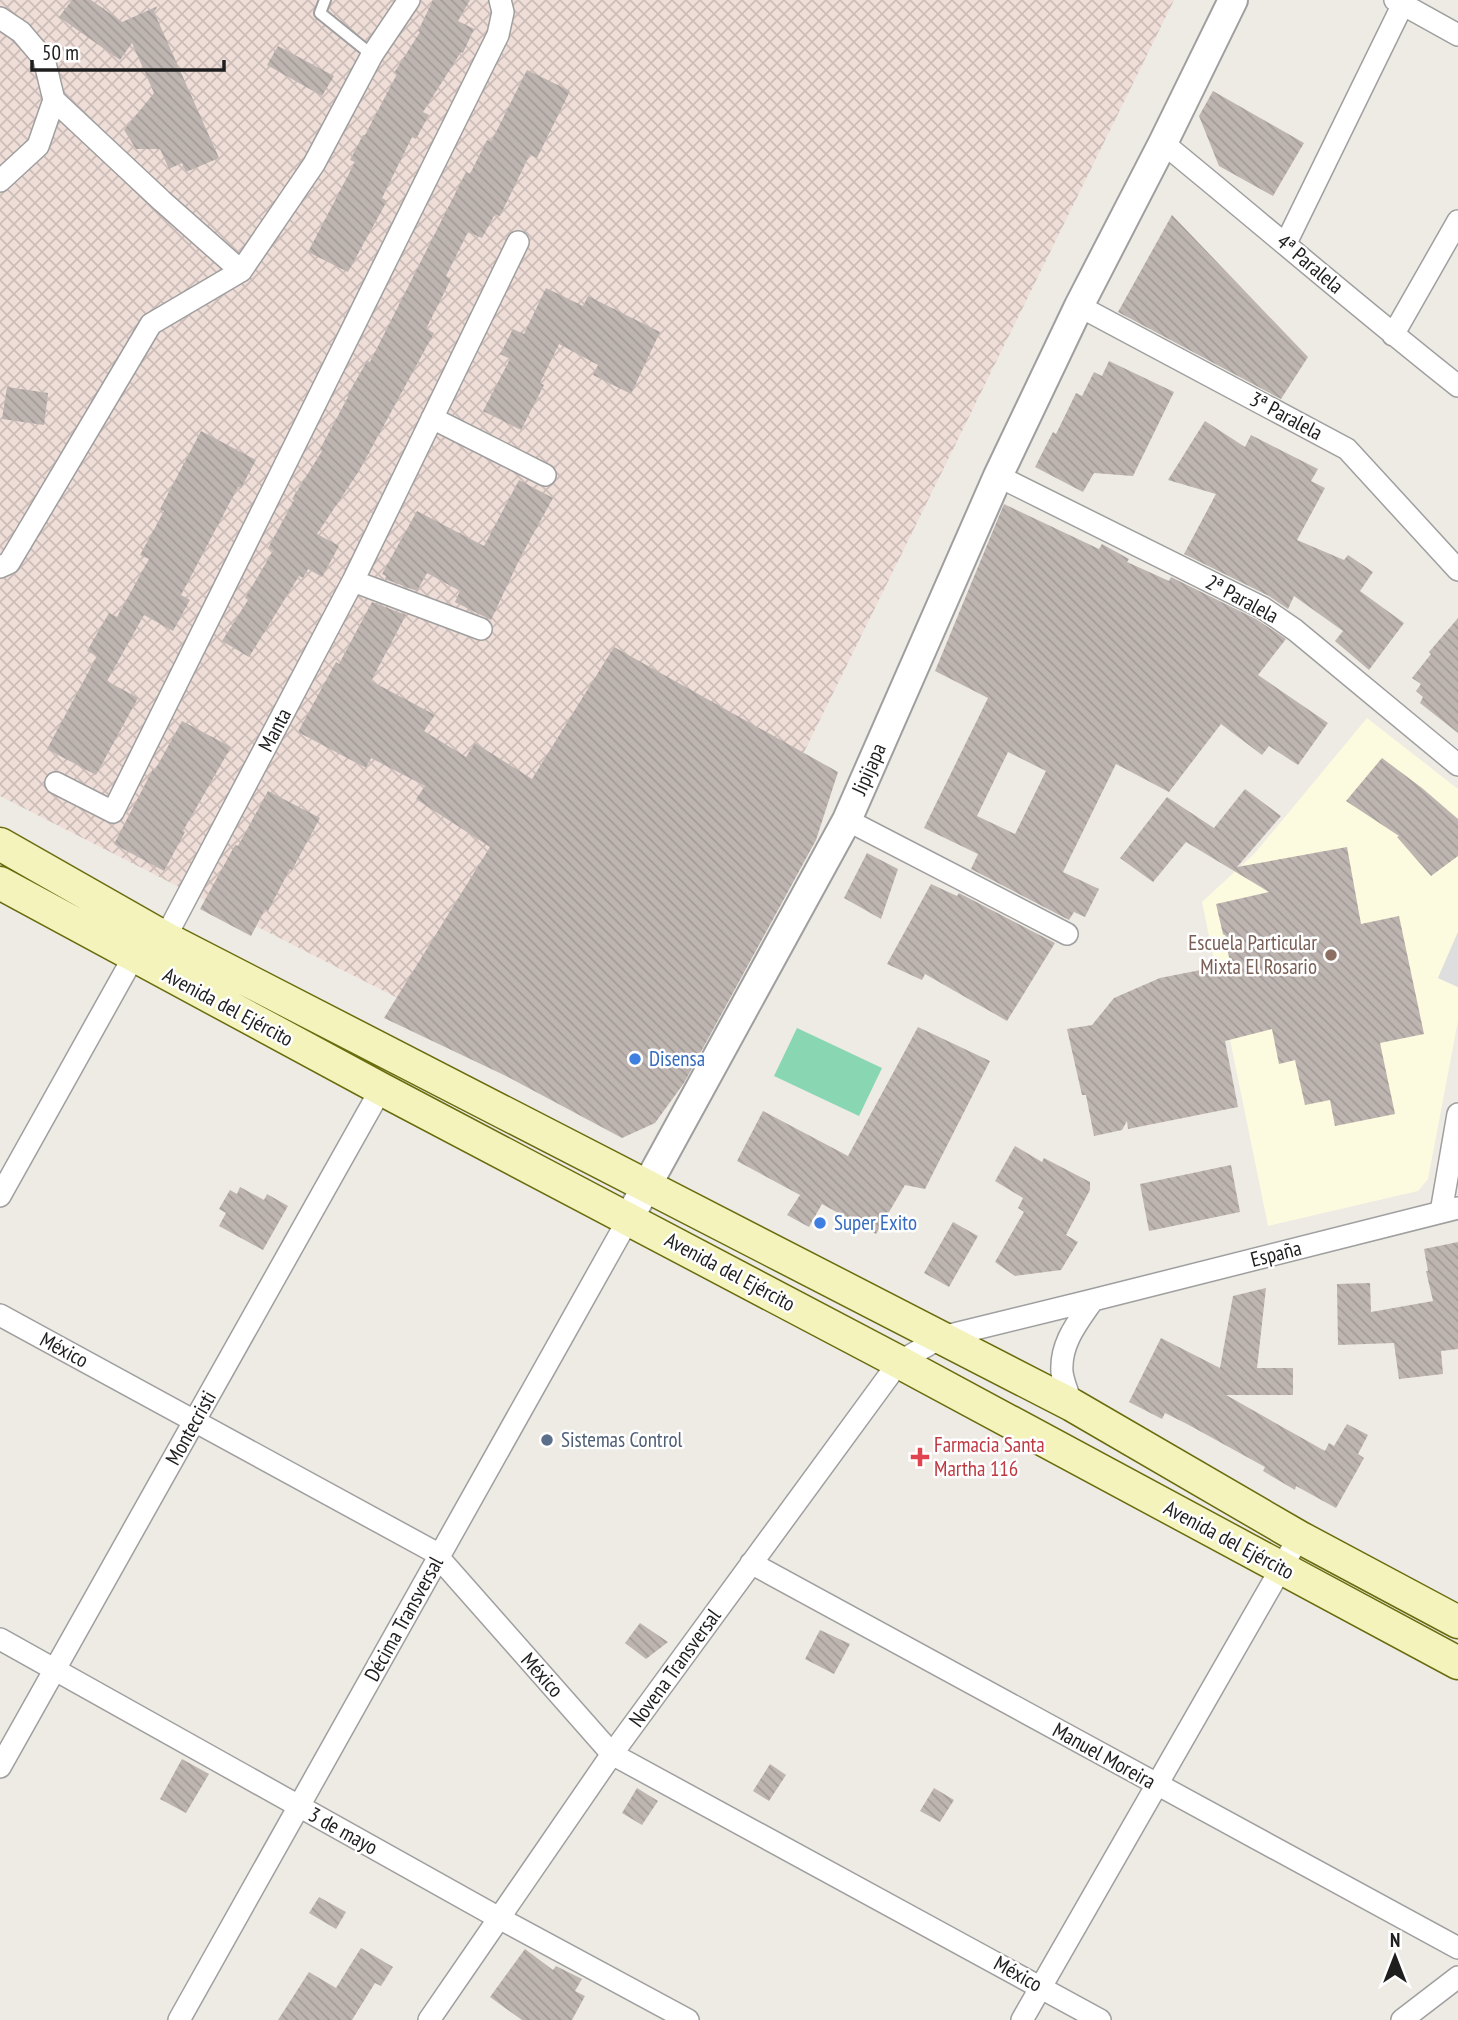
<svg xmlns="http://www.w3.org/2000/svg" width="1458" height="2020" font-family="'PT Sans Narrow',sans-serif">
	<style>
		.education { fill: #fcfadf }
		.military { fill: url(#military-cross-hatch) }
		.pitch { fill: #88d7b2 }
		.parking { fill: #dedede }
		.building { fill: url(#building-back-hatch); fill-rule: evenodd }
		.lines { fill: none; stroke-linecap: round; stroke-linejoin: round }
		.service-casing { stroke: #9f9f9f; stroke-width: 14 }
		.minor-casing { stroke: #9f9f9f; stroke-width: 24 }
		.tertiary-casing { stroke: #9f9f9f; stroke-width: 32 }
		.secondary-casing { stroke: #696c0d; stroke-width: 35 }
		.service { stroke: #fff; stroke-width: 10 }
		.minor { stroke: #fff; stroke-width: 21 }
		.tertiary { stroke: #fff; stroke-width: 28 }
		.secondary { stroke: #f4f3bc; stroke-width: 32 }
		.education-dot { fill: #8d6e63; stroke: #fff; stroke-width: 2.5 }
		.shop-dot { fill: #3f7fe0; stroke: #fff; stroke-width: 2.5 }
		.service-dot { fill: #5c6f8a; stroke: #fff; stroke-width: 2.5 }
		.health-dot { fill: #e0444e; stroke: #fff; stroke-width: 2.5 }
		.labels { text-anchor: middle; stroke-width: 5; stroke-linejoin: round; paint-order: stroke }
		.street-label { font-size: 21px; fill: #1e1e1e; stroke: #fff }
		.education-label { font-size: 21px; fill: #785e54; stroke: #fff; text-anchor: end }
		.shop-label { font-size: 21px; fill: #366cbe; stroke: #fff; text-anchor: start }
		.service-label { font-size: 21px; fill: #4e5e75; stroke: #fff; text-anchor: start }
		.health-label { font-size: 21px; fill: #be3a42; stroke: #fff; text-anchor: start }
	</style>
	<defs>
		<pattern id="military-cross-hatch" width="8" height="8" patternUnits="userSpaceOnUse" patternTransform="scale(1.75)"><rect width="8" height="8" fill="#efddd8"/><path d="M0 0l8 8M0 8l8-8" fill="none" stroke="#ccbdb9"/></pattern>
		<pattern id="building-back-hatch" width="6" height="6" patternUnits="userSpaceOnUse" patternTransform="scale(1.75)"><rect width="6" height="6" fill="#beb5b1"/><path d="M-1 5l2 2M0 0l6 6M5-1l2 2" fill="none" stroke="#a39b98"/></pattern>
	</defs>
	<rect width="100%" height="100%" fill="#eeeae4"/>
	<!-- education -->
	<path class="education" d="M 1367,718 L 1458,789 L 1458,932 L 1438,978 L 1458,987 L 1458,1021 L 1428,1179 L 1418,1191 L 1268,1226 L 1202,902 L 1255,853 Z"/>
	<!-- military -->
	<path class="military" d="M 0,0 L 1174,0 L 626,1114 L 0,796 Z"/>
	<!-- pitch -->
	<path class="pitch" d="M 797,1028 L 882,1068 L 859,1116 L 774,1076 Z"/>
	<!-- parking -->
	<path class="parking" d="M 1458,932 L 1458,987 L 1438,978 Z"/>
	<!-- building -->
	<path class="building" d="M 72,0 L 91,0 L 122,22 L 158,6 L 154,12 L 219,158 L 186,172 L 182,163 L 169,169 L 160,149 L 136,149 L 124,130 L 154,93 L 132,43 L 120,60 L 59,17 Z
		M 433,0 L 470,0 L 458,21 L 474,29 L 463,53 L 461,52 L 423,112 L 429,115 L 416,139 L 412,137 L 382,198 L 387,201 L 348,272 L 308,252 L 355,162 L 350,160 L 363,135 L 365,135 L 397,74 L 394,73 L 420,32 L 418,31 Z
		M 278,46 L 334,76 L 322,96 L 267,65 Z
		M 527,70 L 570,91 L 537,158 L 530,154 L 500,216 L 495,214 L 482,238 L 468,232 L 446,276 L 451,279 L 426,329 L 434,333 L 359,471 L 317,534 L 339,546 L 322,577 L 308,569 L 303,578 L 299,576 L 249,657 L 222,641 L 248,600 L 245,598 L 273,551 L 268,548 L 294,500 L 292,499 L 322,451 L 320,449 L 348,397 L 347,396 L 367,361 L 370,362 L 466,172 L 470,174 L 487,140 L 491,142 Z
		M 1213,91 L 1304,143 L 1273,196 L 1219,166 L 1199,116 Z
		M 1172,215 L 1308,357 L 1281,399 L 1118,312 Z
		M 546,288 L 583,306 L 588,296 L 660,332 L 631,394 L 593,375 L 598,365 L 559,344 L 540,383 L 544,385 L 521,430 L 483,411 L 510,359 L 500,354 L 513,329 L 524,334 Z
		M 1109,361 L 1174,392 L 1133,476 L 1094,473 L 1083,492 L 1035,467 L 1053,432 L 1056,434 L 1076,393 L 1082,396 L 1094,372 L 1102,376 Z
		M 7,387 L 48,393 L 44,425 L 2,419 Z
		M 1205,421 L 1245,447 L 1251,435 L 1318,469 L 1311,481 L 1325,488 L 1297,540 L 1344,560 L 1348,555 L 1373,572 L 1360,591 L 1404,623 L 1369,670 L 1335,641 L 1343,631 L 1294,596 L 1288,609 L 1269,596 L 1184,554 L 1216,494 L 1168,480 Z
		M 201,431 L 256,460 L 241,488 L 238,487 L 181,595 L 190,600 L 173,631 L 144,615 L 107,681 L 138,698 L 96,775 L 47,749 L 97,656 L 87,651 L 109,613 L 117,617 L 149,559 L 140,555 L 164,511 L 160,509 Z
		M 519,480 L 553,498 L 521,556 L 491,620 L 455,602 L 460,591 L 427,573 L 417,591 L 385,579 L 386,576 L 382,574 L 417,511 L 484,546 Z
		M 1004,504 L 1099,549 L 1102,544 L 1129,559 L 1127,562 L 1169,581 L 1171,577 L 1256,619 L 1286,639 L 1258,675 L 1328,723 L 1298,765 L 1269,746 L 1262,755 L 1221,724 L 1169,792 L 1116,764 L 1063,872 L 1099,889 L 1085,917 L 1074,912 L 1069,920 L 971,869 L 978,854 L 924,828 L 988,698 L 935,671 ZM 1008,752 L 1046,771 L 1015,834 L 977,816 Z
		M 372,602 L 406,615 L 371,681 L 435,715 L 424,731 L 466,757 L 475,743 L 532,779 L 614,647 L 838,772 L 816,840 L 684,1083 L 655,1123 L 622,1138 L 506,1076 L 384,1018 L 490,847 L 416,799 L 425,786 L 371,758 L 366,768 L 298,732 L 336,662 L 339,664 Z
		M 1458,618 L 1458,733 L 1420,703 L 1423,697 L 1416,691 L 1421,684 L 1412,678 L 1431,654 L 1429,652 Z
		M 182,721 L 231,747 L 183,831 L 185,832 L 164,871 L 114,844 L 153,769 L 155,770 Z
		M 1382,758 L 1422,788 L 1458,819 L 1458,856 L 1431,876 L 1397,837 L 1399,836 L 1346,801 Z
		M 1245,789 L 1281,816 L 1237,867 L 1347,847 L 1361,924 L 1399,916 L 1424,1034 L 1380,1043 L 1395,1114 L 1335,1126 L 1330,1100 L 1305,1105 L 1295,1060 L 1279,1064 L 1272,1029 L 1225,1041 L 1238,1107 L 1128,1129 L 1127,1121 L 1122,1130 L 1094,1136 L 1086,1095 L 1082,1095 L 1067,1029 L 1092,1025 L 1114,998 L 1160,978 L 1231,964 L 1224,938 L 1226,936 L 1223,934 L 1216,904 L 1269,892 L 1186,842 L 1153,882 L 1120,858 L 1167,797 L 1214,828 Z
		M 268,791 L 320,818 L 292,870 L 290,869 L 268,911 L 265,909 L 251,936 L 200,909 L 235,845 L 238,846 Z
		M 867,853 L 898,869 L 881,919 L 844,898 Z
		M 931,884 L 957,896 L 959,893 L 1055,943 L 1007,1021 L 925,974 L 922,980 L 887,964 Z
		M 918,1027 L 990,1061 L 925,1189 L 905,1185 L 876,1234 L 822,1204 L 809,1227 L 787,1215 L 800,1195 L 737,1161 L 763,1111 L 848,1156 Z
		M 1015,1146 L 1042,1162 L 1044,1158 L 1090,1182 L 1090,1190 L 1066,1235 L 1078,1242 L 1061,1270 L 1015,1276 L 995,1262 L 1024,1212 L 1018,1208 L 1023,1198 L 995,1181 Z
		M 1231,1165 L 1240,1212 L 1149,1231 L 1140,1184 Z
		M 240,1187 L 264,1200 L 267,1194 L 288,1206 L 263,1250 L 219,1226 L 226,1213 L 219,1209 L 230,1190 L 237,1194 Z
		M 953,1222 L 978,1236 L 949,1287 L 924,1273 Z
		M 1458,1242 L 1458,1349 L 1441,1351 L 1443,1374 L 1399,1379 L 1394,1343 L 1338,1345 L 1337,1284 L 1370,1283 L 1371,1312 L 1433,1301 L 1426,1271 L 1428,1271 L 1424,1249 Z
		M 1266,1288 L 1257,1368 L 1293,1368 L 1293,1395 L 1226,1395 L 1325,1451 L 1329,1443 L 1334,1446 L 1347,1424 L 1368,1435 L 1358,1454 L 1364,1458 L 1336,1508 L 1296,1486 L 1295,1490 L 1263,1471 L 1265,1467 L 1187,1424 L 1165,1413 L 1162,1419 L 1129,1402 L 1161,1338 L 1220,1368 L 1233,1296 Z
		M 640,1623 L 668,1642 L 646,1659 L 625,1643 Z
		M 820,1630 L 850,1644 L 834,1674 L 805,1659 Z
		M 182,1759 L 209,1774 L 186,1813 L 160,1799 Z
		M 770,1764 L 786,1775 L 769,1801 L 753,1791 Z
		M 637,1788 L 658,1801 L 642,1825 L 622,1813 Z
		M 934,1788 L 954,1800 L 940,1822 L 920,1811 Z
		M 319,1897 L 346,1912 L 336,1929 L 309,1913 Z
		M 361,1948 L 393,1967 L 381,1986 L 375,1983 L 352,2020 L 278,2020 L 309,1972 L 336,1988 Z
		M 525,1949 L 553,1970 L 556,1966 L 582,1979 L 575,1991 L 585,1996 L 572,2020 L 522,2020 L 490,1997 Z"/>
	<g class="lines">
		<!-- service casing -->
		<g class="service-casing">
			<path id="service" d="M 325,0 L 320,13 L 372,55"/>
		</g>
		<!-- minor casing -->
		<g class="minor-casing">
			<path id="minor" d="M 1395,0 L 1458,35
				M 0,18 L 21,32 L 44,59 L 54,100 L 38,146 L 0,181
				M 54,100 L 162,201 L 241,271
				M 1163,143 C 1261,223 1358,307 1458,386
				M 1286,243 L 1403,4
				M 1079,306 L 1347,449 L 1458,570
				M 1393,335 L 1458,221
				M 432,418 L 545,475
				M 998,476 L 1263,608 L 1295,630 L 1458,765
				M 0,567 L 9,563 L 151,324 L 241,271 L 314,164 L 372,55 L 409,0
				M 353,581 L 481,629
				M 56,783 L 113,812 L 498,35 L 503,12 L 500,0
				M 847,820 L 1067,934
				M 0,1196 L 134,956 L 165,938 L 353,581 L 518,242
				M 1441,1212 L 1458,1114
				M 0,1315 L 440,1555 L 439,1558 L 612,1754 L 1100,2020
				M 1072,1405 C 1069,1395 1063,1382 1062,1372 C 1060,1343 1078,1322 1093,1300 L 1458,1208
				M 751,1563 L 1458,1948
				M 0,1639 L 499,1918 L 688,2020
				M 0,1767 L 381,1089
				M 179,2020 L 629,1218
				M 429,2020 L 612,1754 L 899,1362 L 942,1337 L 1093,1300
				M 1022,2020 L 1299,1537
				M 1402,2020 L 1458,1977"/>
		</g>
		<!-- tertiary casing -->
		<g class="tertiary-casing">
			<path id="tertiary" d="M 629,1218 L 847,820 L 998,476 L 1079,306 L 1163,143 L 1233,0"/>
		</g>
		<!-- secondary casing -->
		<g class="secondary-casing">
			<path id="secondary" d="M 0,844 L 165,938 L 1072,1405 L 1299,1537 L 1458,1622
				M 0,883 L 381,1089 L 899,1362 L 1458,1663"/>
		</g>
		<!-- service -->
		<use href="#service" class="service"/>
		<!-- minor -->
		<use href="#minor" class="minor"/>
		<!-- tertiary -->
		<use href="#tertiary" class="tertiary"/>
		<!-- secondary -->
		<use href="#secondary" class="secondary"/>
	</g>
	<!-- markers -->
	<circle class="education-dot" cx="1331" cy="955" r="7"/>
	<g class="shop-dot">
		<circle cx="635" cy="1059" r="7"/>
		<circle cx="820" cy="1223" r="7"/>
	</g>
	<circle class="service-dot" cx="547" cy="1440" r="7"/>
	<path class="health-dot" d="M916.5 1446.5h7v7h7v7h-7v7h-7v-7h-7v-7h7z"/>
	<g class="labels">
		<!-- street labels -->
		<g class="street-label">
			<text transform="translate(1310 264) rotate(40)" y="7">4ª Paralela</text>
			<text transform="translate(1286 416) rotate(28)" y="7">3ª Paralela</text>
			<text transform="translate(1242 599) rotate(28)" y="7">2ª Paralela</text>
			<text transform="translate(275 730) rotate(-62)" y="7">Manta</text>
			<text transform="translate(869 769) rotate(-66)" y="7">Jipijapa</text>
			<text transform="translate(228 1007) rotate(28)" y="7">Avenida del Ejército</text>
			<text transform="translate(1276 1254) rotate(-14)" y="7">España</text>
			<text transform="translate(730 1272) rotate(28)" y="7">Avenida del Ejército</text>
			<text transform="translate(64 1350) rotate(28)" y="7">México</text>
			<text transform="translate(191 1428) rotate(-61)" y="7">Montecristi</text>
			<text transform="translate(1229 1540) rotate(28)" y="7">Avenida del Ejército</text>
			<text transform="translate(404 1619) rotate(-61)" y="7">Décima Transversal</text>
			<text transform="translate(675 1668) rotate(-54)" y="7">Novena Transversal</text>
			<text transform="translate(542 1675) rotate(48)" y="7">México</text>
			<text transform="translate(1104 1756) rotate(29)" y="7">Manuel Moreira</text>
			<text transform="translate(343 1831) rotate(29)" y="7">3 de mayo</text>
			<text transform="translate(1018 1974) rotate(29)" y="7">México</text>
		</g>
		<!-- education labels -->
		<g class="education-label">
			<text x="1317" y="950">Escuela Particular<tspan x="1317" dy="24">Mixta El Rosario</tspan></text>
		</g>
		<!-- shop labels -->
		<g class="shop-label">
			<text x="649" y="1066">Disensa</text>
			<text x="834" y="1230">Super Exito</text>
		</g>
		<!-- service labels -->
		<g class="service-label">
			<text x="561" y="1447">Sistemas Control</text>
		</g>
		<!-- health labels -->
		<g class="health-label">
			<text x="934" y="1452">Farmacia Santa<tspan x="934" dy="24">Martha 116</tspan></text>
		</g>
	</g>
	<!-- north arrow -->
	<g transform="translate(1395 1957)" stroke="#ffffff" stroke-width="5" paint-order="stroke">
	<path d="M0-5L12 26L0 18L-12 26Z" fill="#1e1e1e"/>
	<text y="-10" font-size="19" font-weight="bold" text-anchor="middle" fill="#1e1e1e">N</text>
	</g>
	<!-- scale -->
	<path d="M32 60v10h192v-10" fill="none" stroke="#1e1e1e" stroke-width="3.5"/>
	<text x="42" y="60" font-size="21" fill="#1e1e1e" stroke="#ffffff" stroke-width="5" paint-order="stroke">50 m</text>
</svg>
